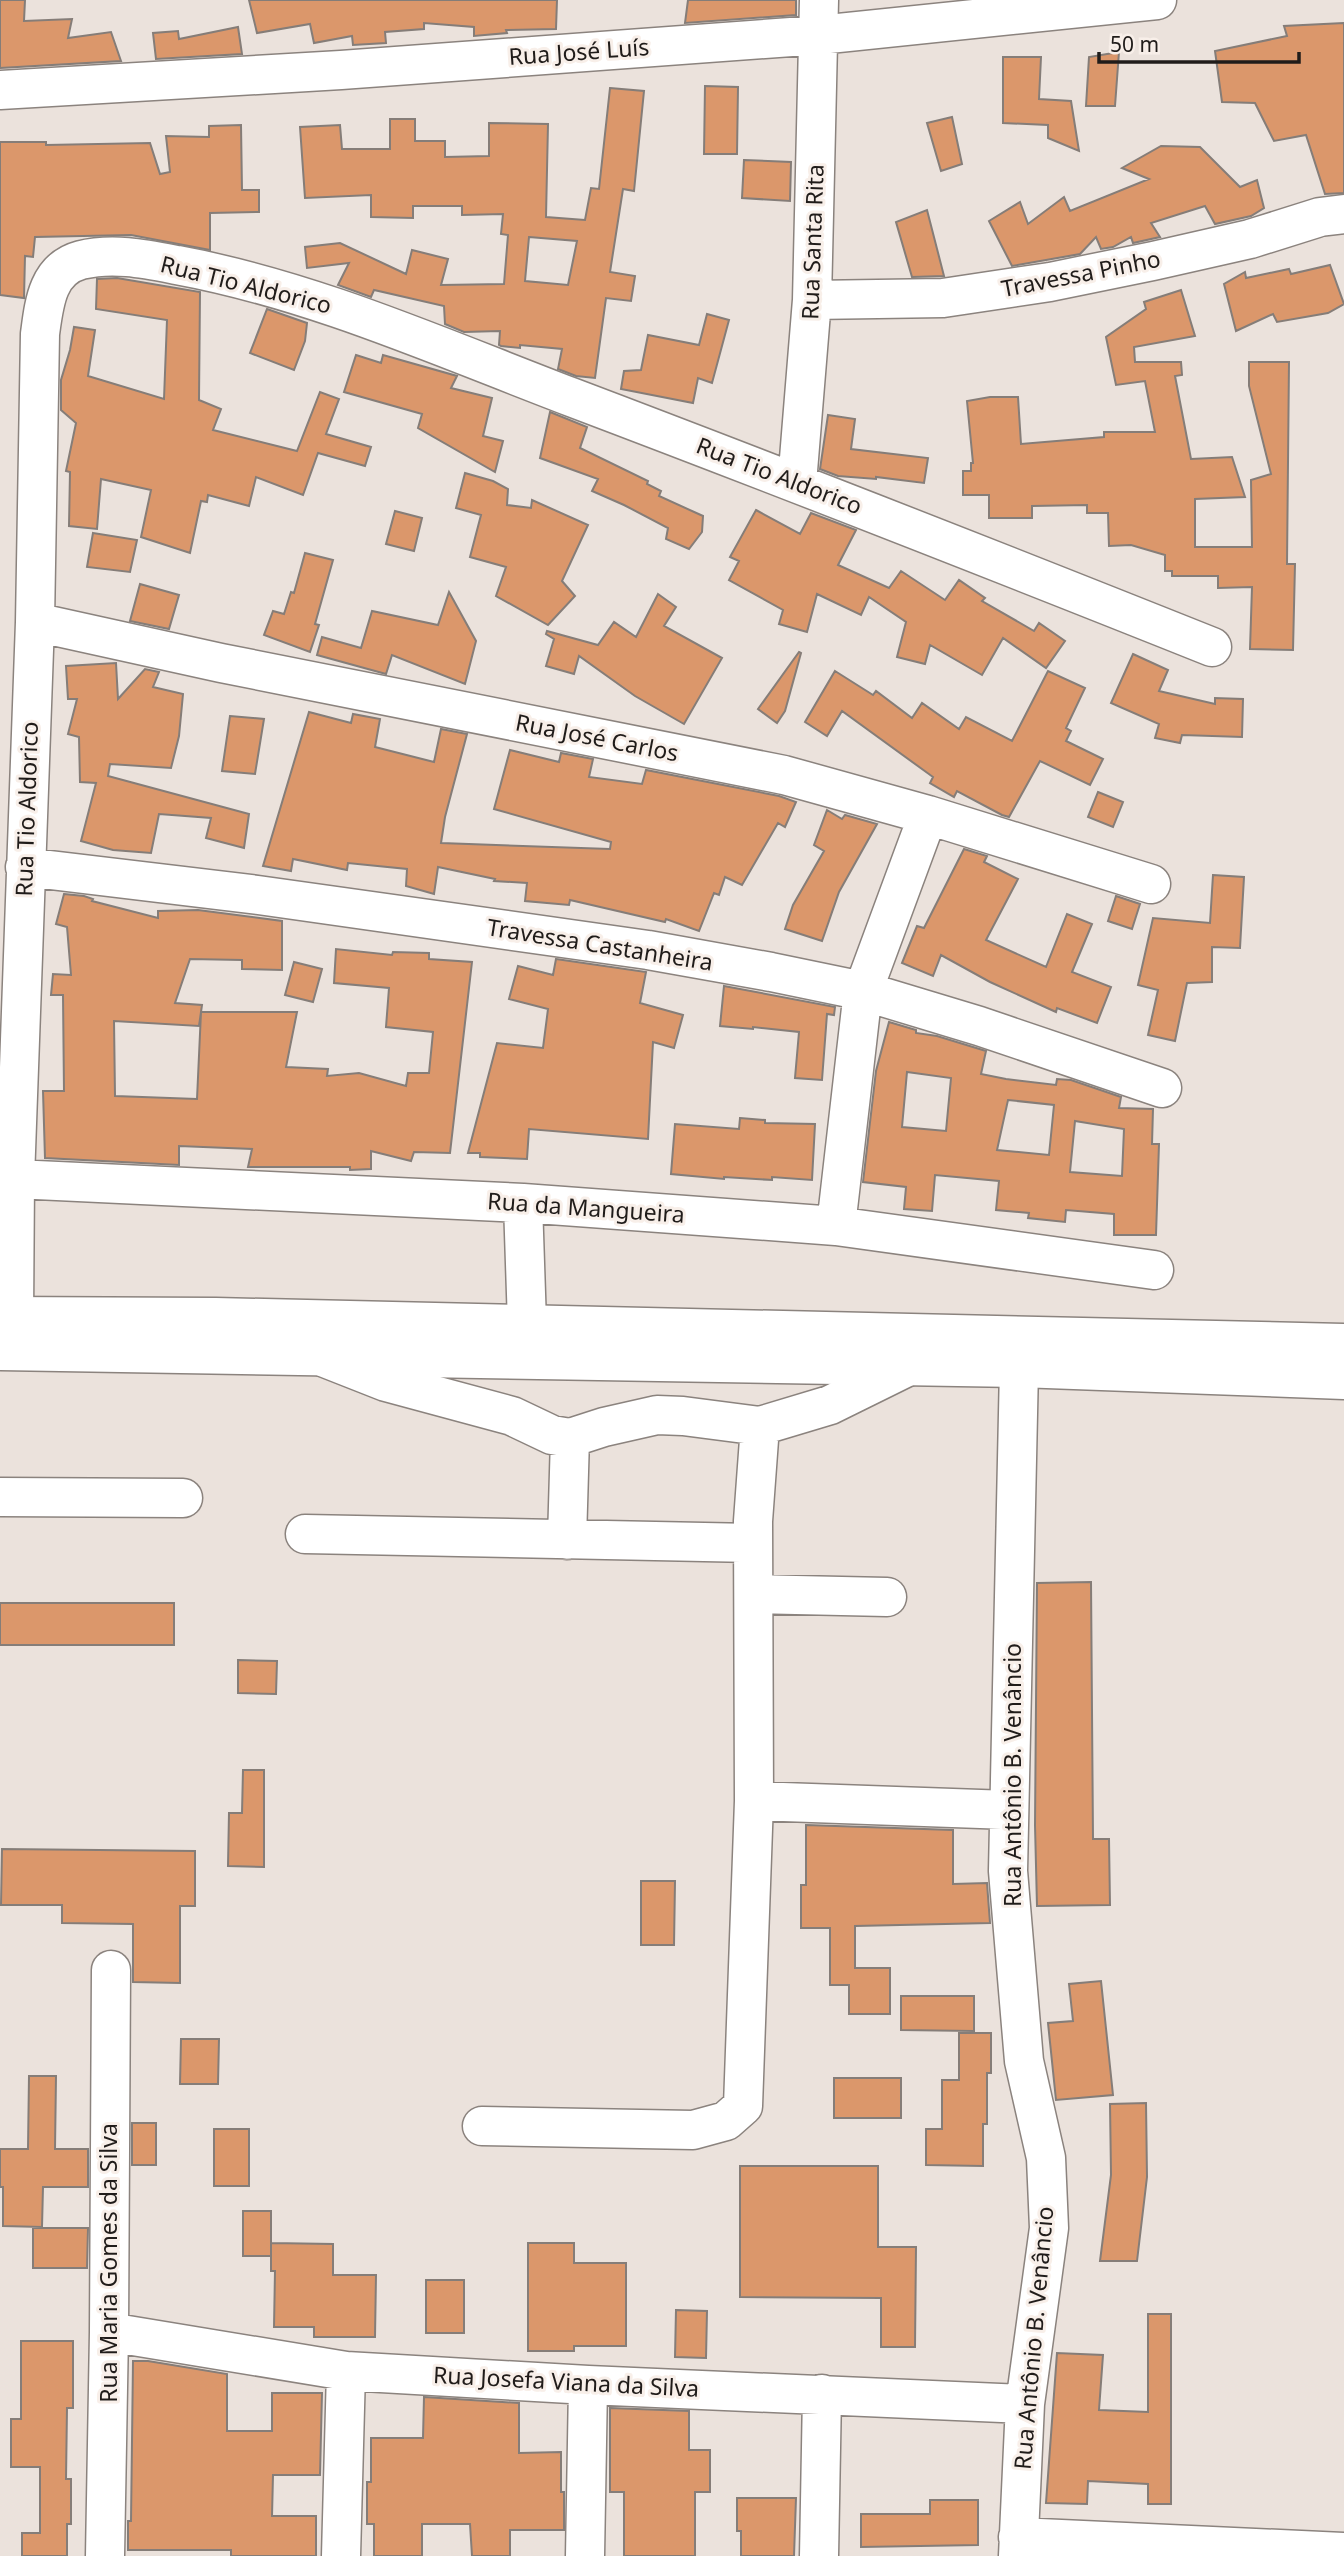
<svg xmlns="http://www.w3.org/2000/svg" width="1344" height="2556" font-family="'Noto Sans',sans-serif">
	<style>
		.building { fill: #db976b; stroke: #857d78; stroke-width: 2; fill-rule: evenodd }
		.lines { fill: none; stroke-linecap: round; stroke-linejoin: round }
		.minor-casing { stroke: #8b837e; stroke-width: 41 }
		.highway-casing { stroke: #8b837e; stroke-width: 41 }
		.minor { stroke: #fff; stroke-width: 38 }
		.highway { stroke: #fff; stroke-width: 38 }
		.labels { text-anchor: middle; stroke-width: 6; stroke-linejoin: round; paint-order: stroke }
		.street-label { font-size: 23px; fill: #201c1a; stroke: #f8efe9 }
	</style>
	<rect width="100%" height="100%" fill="#ebe2dc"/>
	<!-- building -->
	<path class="building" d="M 0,0 L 25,0 L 24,21 L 72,19 L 68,38 L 111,32 L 121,61 L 0,68 Z
		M 249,0 L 557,0 L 556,29 L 506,30 L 507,33 L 474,36 L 474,27 L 424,23 L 424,29 L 385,32 L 386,43 L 353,45 L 352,36 L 314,43 L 310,24 L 257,33 Z
		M 688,0 L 796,0 L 796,15 L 685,23 Z
		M 1344,23 L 1344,193 L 1325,194 L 1306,135 L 1274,141 L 1255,103 L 1222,102 L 1215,51 L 1287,36 L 1284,26 Z
		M 238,27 L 242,54 L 156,59 L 153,33 L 178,31 L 179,39 Z
		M 1119,52 L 1115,106 L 1086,106 L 1089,57 Z
		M 1003,57 L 1041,57 L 1039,99 L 1071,101 L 1079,151 L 1048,138 L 1048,125 L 1003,123 Z
		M 705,86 L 738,87 L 737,154 L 704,154 Z
		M 610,88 L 644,91 L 634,191 L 623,189 L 610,272 L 635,276 L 631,301 L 606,298 L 595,378 L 576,376 L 558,369 L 562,349 L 520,345 L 520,348 L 501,346 L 499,345 L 500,331 L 464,332 L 445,324 L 444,306 L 374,290 L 371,297 L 338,285 L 349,263 L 307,268 L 305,247 L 340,243 L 406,274 L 412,250 L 448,259 L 441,285 L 504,284 L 508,235 L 501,234 L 503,214 L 462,215 L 462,206 L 413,206 L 413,218 L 371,217 L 371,195 L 305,198 L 300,127 L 340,125 L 342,149 L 390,149 L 390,119 L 415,119 L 415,141 L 445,141 L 445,157 L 489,156 L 489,123 L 548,124 L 546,217 L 585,220 L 591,188 L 599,189 ZM 529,237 L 577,241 L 568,285 L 525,281 Z
		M 952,117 L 962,164 L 941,171 L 927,123 Z
		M 241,125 L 242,190 L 259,190 L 259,212 L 210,213 L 210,250 L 131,235 L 35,237 L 33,257 L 25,256 L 24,298 L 0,295 L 0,142 L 46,142 L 46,145 L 150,143 L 160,174 L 170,172 L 166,136 L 209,137 L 209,126 Z
		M 1161,146 L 1200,147 L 1240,187 L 1257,180 L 1264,208 L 1251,216 L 1215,224 L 1205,206 L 1151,223 L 1160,237 L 1133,243 L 1131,237 L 1113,247 L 1101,249 L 1096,237 L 1080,254 L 1012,266 L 989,221 L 1020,202 L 1028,224 L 1064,197 L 1070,211 L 1149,179 L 1122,168 Z
		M 744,160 L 791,162 L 790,201 L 742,198 Z
		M 927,210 L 944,276 L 912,277 L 896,222 Z
		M 1330,265 L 1344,304 L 1328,313 L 1277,322 L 1273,314 L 1236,331 L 1224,284 L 1245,272 L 1246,278 L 1289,269 L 1291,274 Z
		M 117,278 L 200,292 L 199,400 L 221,409 L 213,430 L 297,451 L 320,392 L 339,399 L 326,434 L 371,447 L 365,466 L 318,453 L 303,495 L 256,477 L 249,506 L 208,495 L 207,502 L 201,501 L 190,553 L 141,537 L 151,490 L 101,479 L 97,529 L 69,526 L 70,472 L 66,471 L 76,423 L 61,410 L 61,380 L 70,350 L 74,327 L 95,330 L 88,376 L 164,399 L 167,320 L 96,309 L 97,279 Z
		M 1181,290 L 1195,336 L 1134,347 L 1135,362 L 1181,362 L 1182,375 L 1175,376 L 1191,459 L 1232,457 L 1245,497 L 1195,499 L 1195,547 L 1252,547 L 1251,480 L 1271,474 L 1249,386 L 1249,362 L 1289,362 L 1287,564 L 1295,564 L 1293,650 L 1250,649 L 1252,587 L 1218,588 L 1218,576 L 1172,576 L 1172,571 L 1165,571 L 1165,555 L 1131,545 L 1109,546 L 1108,513 L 1087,513 L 1087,505 L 1032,506 L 1032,518 L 989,518 L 989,495 L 963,495 L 963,471 L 971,471 L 971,463 L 973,463 L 967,401 L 990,397 L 1018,397 L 1021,444 L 1104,437 L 1104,432 L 1155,432 L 1145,381 L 1116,385 L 1106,337 L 1146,309 L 1144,302 Z
		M 267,309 L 307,323 L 305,341 L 294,370 L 250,353 Z
		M 707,314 L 729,320 L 712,383 L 698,378 L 693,403 L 621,389 L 624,371 L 641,370 L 648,335 L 699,345 Z
		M 356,355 L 381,363 L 383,355 L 457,376 L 451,388 L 492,398 L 483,436 L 503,441 L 495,472 L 418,428 L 422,414 L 344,392 Z
		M 550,412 L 587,427 L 580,448 L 648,481 L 647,484 L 661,491 L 659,496 L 703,516 L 702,532 L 689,549 L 666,539 L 668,528 L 624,505 L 592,491 L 598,479 L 540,458 Z
		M 828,415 L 855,419 L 851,449 L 928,458 L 924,483 L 876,477 L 876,479 L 838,476 L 820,469 Z
		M 465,473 L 493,481 L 508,489 L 507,505 L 531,508 L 532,500 L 588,525 L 562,581 L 575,596 L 548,625 L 496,596 L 506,567 L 470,557 L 481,515 L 456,508 Z
		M 756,510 L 800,534 L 811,513 L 856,530 L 838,565 L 889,588 L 901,571 L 945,600 L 959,580 L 985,598 L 982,601 L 1034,631 L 1039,623 L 1065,641 L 1046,668 L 1003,638 L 982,675 L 930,645 L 925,664 L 897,657 L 906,622 L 869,597 L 861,615 L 817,594 L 807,632 L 779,624 L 783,610 L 729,580 L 739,561 L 730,557 Z
		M 395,511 L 422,518 L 414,551 L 386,544 Z
		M 93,533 L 137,540 L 130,572 L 87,567 Z
		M 305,553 L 333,560 L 315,624 L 319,625 L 310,652 L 264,635 L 273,611 L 284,614 L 291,592 L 294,593 Z
		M 140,584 L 179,595 L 169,629 L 130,621 Z
		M 449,592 L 476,641 L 465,684 L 392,655 L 386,674 L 317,655 L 322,637 L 361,648 L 372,611 L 438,625 Z
		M 658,594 L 676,607 L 664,626 L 722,658 L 684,724 L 635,696 L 579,656 L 574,674 L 546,666 L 554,639 L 546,634 L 547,631 L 598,645 L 614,622 L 636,637 Z
		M 799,652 L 801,653 L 785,711 L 777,723 L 758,709 Z
		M 1133,654 L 1168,670 L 1159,691 L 1215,704 L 1215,698 L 1243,699 L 1242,737 L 1182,735 L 1180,743 L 1155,738 L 1159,724 L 1111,703 Z
		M 116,663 L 118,699 L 145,669 L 159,672 L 153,687 L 183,694 L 179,736 L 171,768 L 110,764 L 108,776 L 249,814 L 244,848 L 206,838 L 211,818 L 159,814 L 151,853 L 113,850 L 81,841 L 96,783 L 80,782 L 79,737 L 68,734 L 77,699 L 68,699 L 66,666 Z
		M 835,671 L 873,695 L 876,691 L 912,718 L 922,703 L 959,729 L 966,717 L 1012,741 L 1048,671 L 1085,688 L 1066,728 L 1071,731 L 1066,741 L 1103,759 L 1090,785 L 1040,761 L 1009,817 L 1002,815 L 957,791 L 954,797 L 930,783 L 933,777 L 842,711 L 827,736 L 805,722 Z
		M 309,712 L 351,723 L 353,714 L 380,719 L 375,747 L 434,762 L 441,729 L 467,734 L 445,817 L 441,843 L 610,849 L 611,842 L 494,809 L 510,750 L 559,762 L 561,753 L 593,759 L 589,777 L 642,784 L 646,770 L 779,796 L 796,802 L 785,827 L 778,823 L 742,885 L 725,877 L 719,895 L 714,893 L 699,931 L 666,919 L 665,922 L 570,900 L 569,905 L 525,901 L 527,883 L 494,881 L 495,879 L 438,867 L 434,894 L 406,886 L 407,869 L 348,863 L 347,870 L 293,859 L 291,871 L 263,866 Z
		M 230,716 L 264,719 L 255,774 L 222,771 Z
		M 1098,792 L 1123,802 L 1113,827 L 1088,817 Z
		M 827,810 L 842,819 L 845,815 L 877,824 L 839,892 L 822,941 L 785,929 L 793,905 L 824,851 L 814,845 Z
		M 964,849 L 987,856 L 984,862 L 1018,879 L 986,940 L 1046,967 L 1067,914 L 1092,924 L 1072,972 L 1111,987 L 1097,1023 L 1057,1008 L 1056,1012 L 990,982 L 941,955 L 933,976 L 902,963 L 917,926 L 924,928 Z
		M 1213,875 L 1244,877 L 1240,948 L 1212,947 L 1212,982 L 1187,983 L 1175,1041 L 1148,1035 L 1158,990 L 1138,985 L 1153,918 L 1210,923 Z
		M 64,894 L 84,896 L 93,899 L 92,901 L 158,918 L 158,911 L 198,910 L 282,921 L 282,970 L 242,969 L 242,960 L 190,959 L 175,1003 L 202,1005 L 201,1012 L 297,1012 L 286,1067 L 328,1069 L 327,1076 L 359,1073 L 406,1086 L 408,1073 L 429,1073 L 433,1032 L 386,1027 L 389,988 L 334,983 L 336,949 L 392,955 L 393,952 L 429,953 L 429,959 L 472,962 L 450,1153 L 414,1152 L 411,1161 L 371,1151 L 371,1169 L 350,1170 L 350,1167 L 248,1167 L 252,1149 L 179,1146 L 179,1165 L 45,1158 L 43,1091 L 64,1091 L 63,995 L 51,995 L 53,974 L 71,975 L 67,927 L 56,924 ZM 201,1012 L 197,1099 L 115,1096 L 114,1021 L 199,1026 Z
		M 1116,896 L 1140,904 L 1132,929 L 1108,921 Z
		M 556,959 L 646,972 L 640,1003 L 683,1015 L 674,1048 L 653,1042 L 648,1139 L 529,1129 L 527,1159 L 480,1157 L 480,1153 L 468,1153 L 497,1043 L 543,1048 L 548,1009 L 509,999 L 518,966 L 553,975 Z
		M 294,962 L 322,969 L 313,1002 L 285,995 Z
		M 724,986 L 835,1007 L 834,1015 L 827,1014 L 822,1080 L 795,1078 L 799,1032 L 753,1027 L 753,1029 L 720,1026 Z
		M 889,1022 L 916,1030 L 916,1033 L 937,1036 L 986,1051 L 981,1074 L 1006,1079 L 1056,1085 L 1057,1079 L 1071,1080 L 1121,1097 L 1119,1108 L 1153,1109 L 1152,1144 L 1159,1144 L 1156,1235 L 1114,1235 L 1114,1214 L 1066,1210 L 1065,1222 L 1028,1218 L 1029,1213 L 996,1210 L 999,1181 L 935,1175 L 932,1211 L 904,1209 L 906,1187 L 863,1182 L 876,1071 ZM 907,1072 L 951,1078 L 946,1131 L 902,1127 ZM 1008,1100 L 1054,1105 L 1049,1155 L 997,1150 ZM 1075,1121 L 1124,1129 L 1122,1176 L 1070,1172 Z
		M 740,1118 L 765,1120 L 765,1123 L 815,1124 L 812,1180 L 772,1177 L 772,1180 L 724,1177 L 724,1179 L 671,1174 L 675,1124 L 739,1129 Z
		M 1091,1582 L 1093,1839 L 1109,1839 L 1110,1905 L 1037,1906 L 1035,1825 L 1037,1583 Z
		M 0,1603 L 174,1603 L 174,1645 L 0,1645 Z
		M 238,1660 L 277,1661 L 276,1694 L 238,1693 Z
		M 243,1770 L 264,1770 L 264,1867 L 228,1866 L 229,1813 L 242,1813 Z
		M 806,1825 L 953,1830 L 953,1884 L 987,1883 L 990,1923 L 855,1926 L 855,1968 L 890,1968 L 890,2014 L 849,2014 L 849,1985 L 830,1985 L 830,1928 L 801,1928 L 801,1885 L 806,1885 Z
		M 2,1849 L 195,1851 L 195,1906 L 180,1906 L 180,1983 L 133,1982 L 133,1924 L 62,1923 L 62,1905 L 1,1905 Z
		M 641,1881 L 675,1881 L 674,1945 L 641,1945 Z
		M 1101,1981 L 1113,2095 L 1056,2100 L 1048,2023 L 1073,2021 L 1069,1984 Z
		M 901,1996 L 974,1996 L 974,2031 L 901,2030 Z
		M 959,2033 L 991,2033 L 991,2073 L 987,2073 L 987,2124 L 983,2124 L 983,2166 L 926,2165 L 926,2129 L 942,2129 L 942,2080 L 959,2080 Z
		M 181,2039 L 219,2039 L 218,2084 L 180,2084 Z
		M 29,2076 L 56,2076 L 55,2149 L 88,2149 L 88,2187 L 43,2187 L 42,2227 L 3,2226 L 3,2187 L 0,2187 L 0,2149 L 28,2149 Z
		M 834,2078 L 901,2078 L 901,2118 L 834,2118 Z
		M 1146,2103 L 1147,2177 L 1137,2261 L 1100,2261 L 1111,2175 L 1110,2104 Z
		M 132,2123 L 156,2123 L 156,2165 L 132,2165 Z
		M 214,2129 L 249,2129 L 249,2186 L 214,2186 Z
		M 740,2166 L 878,2166 L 878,2247 L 916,2247 L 915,2347 L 881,2347 L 881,2298 L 740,2297 Z
		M 243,2211 L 271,2211 L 271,2256 L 243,2256 Z
		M 33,2228 L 88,2228 L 87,2268 L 33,2268 Z
		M 271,2243 L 333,2244 L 333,2275 L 376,2275 L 375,2337 L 314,2337 L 314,2327 L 274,2327 L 275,2271 L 271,2271 Z
		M 528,2243 L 574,2243 L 574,2263 L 626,2263 L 626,2346 L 574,2346 L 574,2351 L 528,2351 Z
		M 426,2280 L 464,2280 L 464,2333 L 426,2333 Z
		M 676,2310 L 707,2311 L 706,2358 L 675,2357 Z
		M 1148,2314 L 1171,2314 L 1171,2504 L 1148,2504 L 1148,2484 L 1088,2481 L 1087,2504 L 1046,2503 L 1057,2353 L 1103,2355 L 1099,2410 L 1148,2412 Z
		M 21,2341 L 73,2341 L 73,2408 L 67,2408 L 66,2479 L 71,2479 L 71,2524 L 67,2524 L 67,2556 L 22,2556 L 22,2533 L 40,2533 L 40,2467 L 11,2467 L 11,2419 L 21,2419 Z
		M 133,2361 L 148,2361 L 227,2374 L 227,2431 L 272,2431 L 272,2393 L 322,2393 L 320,2475 L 273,2475 L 272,2516 L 316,2516 L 316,2556 L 231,2556 L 231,2550 L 128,2550 L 128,2521 L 131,2521 Z
		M 424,2397 L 519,2403 L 519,2453 L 561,2452 L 561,2492 L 564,2492 L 564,2530 L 510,2530 L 510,2556 L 472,2556 L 470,2524 L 422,2524 L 422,2556 L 374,2556 L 374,2524 L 367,2524 L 367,2482 L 371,2482 L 371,2438 L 423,2438 Z
		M 610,2408 L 689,2411 L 689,2450 L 710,2450 L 710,2492 L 695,2492 L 695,2556 L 624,2556 L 624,2492 L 610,2492 Z
		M 737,2498 L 796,2498 L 794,2556 L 741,2556 L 741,2531 L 737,2531 Z
		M 930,2500 L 978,2500 L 978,2545 L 861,2547 L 861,2514 L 930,2514 Z"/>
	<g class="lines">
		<!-- minor casing -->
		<g class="minor-casing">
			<path id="minor" d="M 0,90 L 341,70 L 819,35 L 1157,0
				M 812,300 L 943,298 L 1050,282 L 1153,261 L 1250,239 L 1320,217 L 1344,214
				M 797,483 L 812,300 L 819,0
				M 35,622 L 221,663 L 784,775 L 928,815 L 1151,884
				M 25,867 L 258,895 L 648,950 L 771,972 L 863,991 L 979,1026 L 1162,1088
				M 15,1179 L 523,1203 L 836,1226 L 1154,1270
				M 523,1203 L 527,1324
				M 836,1226 L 863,991 L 928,815
				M 14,1316 L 15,1179 L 35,622 L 40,334 C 44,304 47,269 81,260 C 113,252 146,259 177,265 C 313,290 442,348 571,397 C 785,478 999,562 1212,647
				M 325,1358 L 386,1382 L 512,1416 L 552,1435 L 570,1438 L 604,1427 L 657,1415 L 683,1416 L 760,1426 L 830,1405 L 909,1366
				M 0,1497 L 183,1498
				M 305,1534 L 753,1543
				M 567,1540 L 570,1438
				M 754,1594 L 887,1597
				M 754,1801 L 1009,1810
				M 482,2126 L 693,2130 L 726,2121 L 743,2106 L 754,1801 L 753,1521 L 760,1426
				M 109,2332 L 346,2371 L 588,2385 L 1025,2404
				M 1018,2537 L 1344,2552
				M 105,2556 L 109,2332 L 111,1970
				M 341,2556 L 346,2371
				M 585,2556 L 588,2385
				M 819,2556 L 822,2394
				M 1018,2556 L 1025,2404 L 1049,2228 L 1046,2158 L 1024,2061 L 1008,1871 L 1019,1368"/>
		</g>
		<!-- highway casing -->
		<g class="highway-casing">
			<path id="highway" d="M 0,1316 L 216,1317 L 1344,1343
				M 0,1351 L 1019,1368 L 1344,1380"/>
		</g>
		<!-- minor -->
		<use href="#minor" class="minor"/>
		<!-- highway -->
		<use href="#highway" class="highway"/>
	</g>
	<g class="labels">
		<!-- street labels -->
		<g class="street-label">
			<text transform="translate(579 52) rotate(-4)" y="8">Rua José Luís</text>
			<text transform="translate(813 242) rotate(-88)" y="8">Rua Santa Rita</text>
			<text transform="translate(1081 274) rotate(-11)" y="8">Travessa Pinho</text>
			<text transform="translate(246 285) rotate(14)" y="8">Rua Tio Aldorico</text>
			<text transform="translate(779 476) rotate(21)" y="8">Rua Tio Aldorico</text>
			<text transform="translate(597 738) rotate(11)" y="8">Rua José Carlos</text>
			<text transform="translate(27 809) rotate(-88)" y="8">Rua Tio Aldorico</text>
			<text transform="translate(600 945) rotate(9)" y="8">Travessa Castanheira</text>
			<text transform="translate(586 1208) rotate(4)" y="8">Rua da Mangueira</text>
			<text transform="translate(1013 1775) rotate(-90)" y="8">Rua Antônio B. Venâncio</text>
			<text transform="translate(109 2263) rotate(-90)" y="8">Rua Maria Gomes da Silva</text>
			<text transform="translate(1034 2338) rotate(-85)" y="8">Rua Antônio B. Venâncio</text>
			<text transform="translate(566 2382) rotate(3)" y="8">Rua Josefa Viana da Silva</text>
		</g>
	</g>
	<!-- scale -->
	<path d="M1099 52v10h200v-10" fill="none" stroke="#201c1a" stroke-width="3.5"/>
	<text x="1110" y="52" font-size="21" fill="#201c1a" stroke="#f8efe9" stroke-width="5" paint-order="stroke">50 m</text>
</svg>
